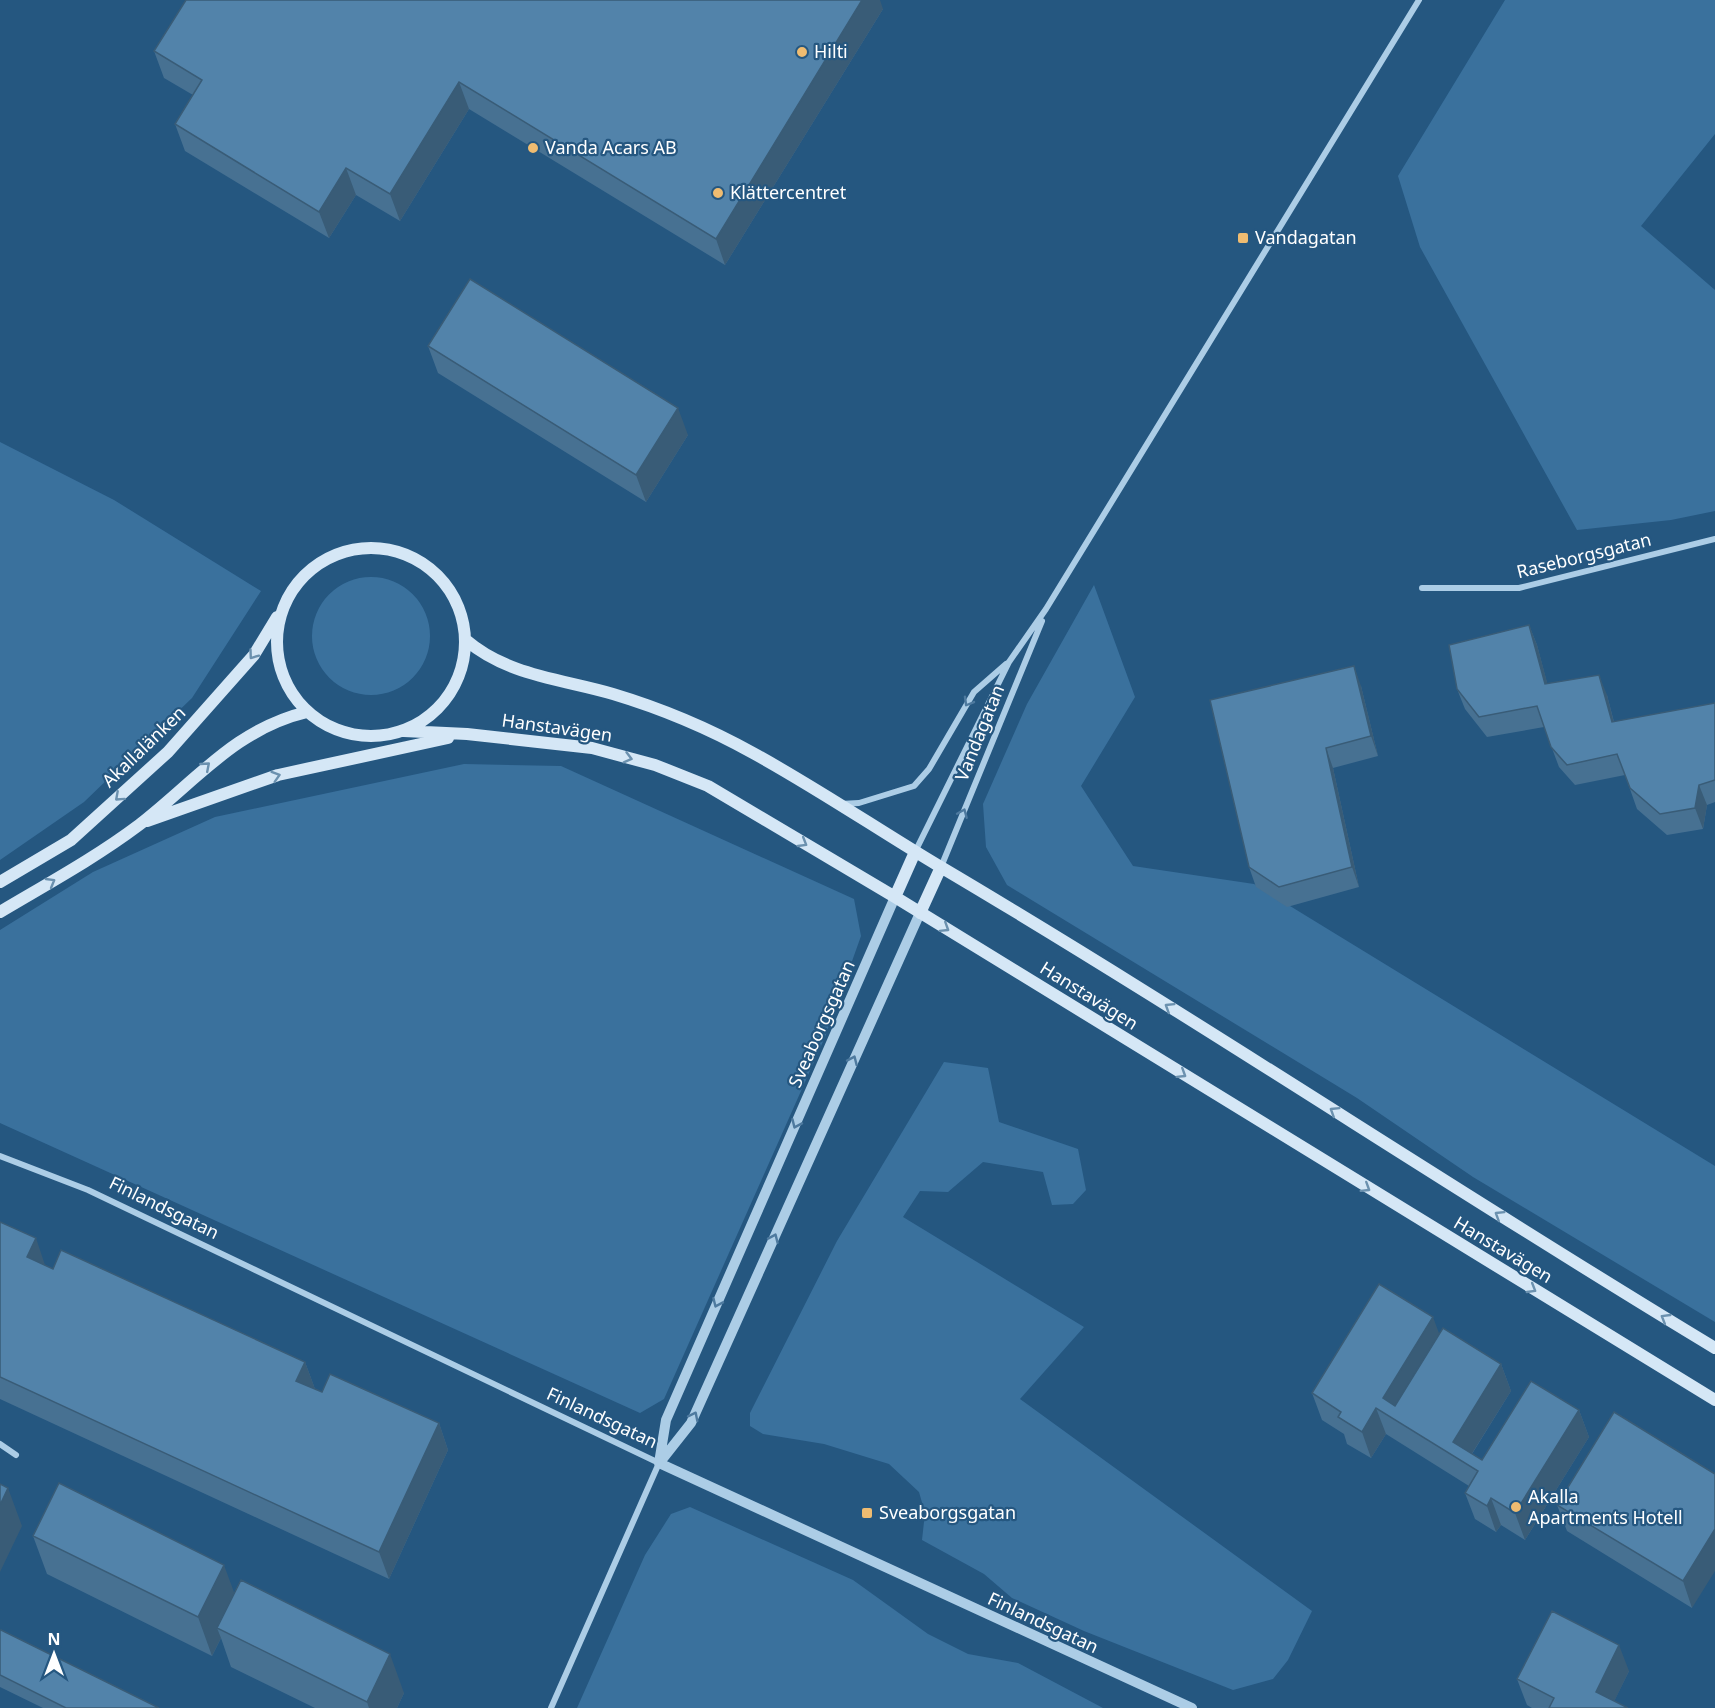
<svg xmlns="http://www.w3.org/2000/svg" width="1715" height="1708" font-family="'Noto Sans',sans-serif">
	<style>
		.green { fill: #3a719d }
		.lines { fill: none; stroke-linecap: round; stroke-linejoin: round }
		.minor { stroke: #accde6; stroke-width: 6 }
		.tertiary { stroke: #accde6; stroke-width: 10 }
		.secondary { stroke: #d5e7f6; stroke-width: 12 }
		.wall { fill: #477192 }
		.shaded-wall { fill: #395c77 }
		.building { fill: #5283aa; stroke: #395c77; stroke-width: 1.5 }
		.oneway { stroke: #6b91af }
		.oneway2 { stroke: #4e7a9f }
		.poi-dot { fill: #efbc71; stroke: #255780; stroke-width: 2 }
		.labels { text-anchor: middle; stroke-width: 4.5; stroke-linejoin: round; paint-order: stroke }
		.poi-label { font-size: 18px; fill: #fff; stroke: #255780; text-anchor: start }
		.street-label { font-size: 18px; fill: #fff; stroke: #255780 }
	</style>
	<rect width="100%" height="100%" fill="#255780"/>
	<!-- green -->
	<path class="green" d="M 1505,0 L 1715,0 L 1715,134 L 1641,226 L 1715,290 L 1715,511 L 1671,520 L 1577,530 L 1420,247 L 1398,176 Z
		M 0,442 L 114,500 L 261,591 L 192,698 L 84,802 L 0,860 Z
		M312 636a59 59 0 1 1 118 0a59 59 0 1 1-118 0Z
		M 1094,585 L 1135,697 L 1081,786 L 1133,866 L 1254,884 L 1715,1166 L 1715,1322 L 1473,1177 L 1357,1098 L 1007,885 L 986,847 L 983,804 L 1027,704 Z
		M 464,764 L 561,766 L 854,899 L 861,936 L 825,1037 L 664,1399 L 640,1413 L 0,1123 L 0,930 L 93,872 L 215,817 Z
		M 944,1062 L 988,1068 L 999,1122 L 1078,1149 L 1086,1190 L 1073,1204 L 1052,1205 L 1043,1172 L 983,1162 L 948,1192 L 920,1191 L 903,1217 L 1084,1327 L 1020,1399 L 1312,1611 L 1288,1660 L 1273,1679 L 1233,1690 L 1084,1631 L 1012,1598 L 984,1574 L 922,1540 L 925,1513 L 919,1492 L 889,1464 L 824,1444 L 763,1434 L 750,1426 L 750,1413 L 837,1241 Z
		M 690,1507 L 853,1580 L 928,1634 L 968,1654 L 1018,1663 L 1103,1708 L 577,1708 L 645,1555 L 671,1514 Z"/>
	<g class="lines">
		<!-- minor -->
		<path class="minor" d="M 1422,588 L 1519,588 L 1715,539
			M 841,804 L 859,803 L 914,786 L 929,769 L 974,692 L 1006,664
			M 915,852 L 1009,662 L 1046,609 L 1419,0
			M 941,867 L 1042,621
			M 0,1156 L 88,1190 L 659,1463 L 551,1708
			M 0,1444 L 16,1455"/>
		<!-- tertiary -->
		<path class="tertiary" d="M 661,1461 L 691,1423 L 920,913
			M 659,1463 L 666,1420 L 895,897
			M 659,1463 L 1192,1708"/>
		<!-- secondary -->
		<path class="secondary" d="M277 642a94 94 0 1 1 188 0a94 94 0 1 1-188 0Z
			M 466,640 C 508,676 562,679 613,694 C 663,709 708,728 753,753 C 817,788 877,829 939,866 C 1201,1021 1454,1191 1715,1348
			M 404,731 L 467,734 L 592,748 L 655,765 L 708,786 L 895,897 L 1715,1400
			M 147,821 L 278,775 L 448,738
			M 0,882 L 71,840 L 168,752 L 254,655 L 277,617
			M 895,897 L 915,852
			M 0,912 C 47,884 95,858 139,825 C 195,782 235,729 307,712
			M 920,913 L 941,867"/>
	</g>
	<!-- wall -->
	<path class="wall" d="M 883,9 L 725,265 L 469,109 L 400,221 L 356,195 L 329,238 L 185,151 L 175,124 L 193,95 L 164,78 L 154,51 Z
		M 428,346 L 688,435 L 646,502 L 438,373 Z
		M 1529,625 L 1537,645 L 1547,683 L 1607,695 L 1614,722 L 1715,703 L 1715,802 L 1707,805 L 1703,829 L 1667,835 L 1637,809 L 1625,775 L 1575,785 L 1559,767 L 1544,727 L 1487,737 L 1465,709 L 1457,689 Z
		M 1361,686 L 1378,756 L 1333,768 L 1359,887 L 1287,907 L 1256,887 L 1249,867 Z
		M 0,1222 L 45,1265 L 53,1269 L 305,1362 L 315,1389 L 322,1392 L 439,1423 L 448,1450 L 389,1579 L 0,1399 Z
		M 1439,1334 L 1501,1364 L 1511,1391 L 1472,1454 L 1482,1460 L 1579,1410 L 1589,1437 L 1525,1540 L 1501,1525 L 1496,1532 L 1475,1519 L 1465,1493 L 1469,1486 L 1386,1434 L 1371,1458 L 1347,1444 L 1344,1434 L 1322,1420 L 1312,1393 Z
		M 1715,1474 L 1692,1608 L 1567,1531 L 1557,1505 Z
		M 33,1536 L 234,1594 L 404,1693 L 397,1708 L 315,1708 L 231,1667 L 221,1638 L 212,1656 L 47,1574 Z
		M 0,1631 L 159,1708 L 43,1708 L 0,1687 Z
		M 1629,1671 L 1614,1701 L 1628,1708 L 1532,1708 L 1527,1705 L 1517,1679 Z"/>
	<!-- shaded-wall -->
	<path class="shaded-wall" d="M 862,0 L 880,0 L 883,9 L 725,265 L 716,239 Z
		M 459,82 L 469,109 L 400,221 L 390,194 Z
		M 346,168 L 356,195 L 329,238 L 319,212 Z
		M 678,408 L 688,435 L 646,502 L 636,475 Z
		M 1529,625 L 1537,645 L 1553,704 L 1545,684 Z
		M 1354,666 L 1361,686 L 1378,756 L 1371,736 Z
		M 1599,675 L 1607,695 L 1619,743 L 1612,722 Z
		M 1326,748 L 1333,768 L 1359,887 L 1352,867 Z
		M 1699,785 L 1707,805 L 1703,829 L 1695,808 Z
		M 36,1238 L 45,1265 L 37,1283 L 27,1257 Z
		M 1433,1317 L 1443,1344 L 1396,1420 L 1383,1398 Z
		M 305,1362 L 315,1389 L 306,1407 L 296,1381 Z
		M 1501,1364 L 1511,1391 L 1466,1463 L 1453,1442 Z
		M 1376,1408 L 1386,1434 L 1371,1458 L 1362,1432 Z
		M 1579,1410 L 1589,1437 L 1525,1540 L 1515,1513 Z
		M 439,1423 L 448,1450 L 389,1579 L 379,1552 Z
		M 8,1488 L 22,1526 L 0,1572 L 0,1505 Z
		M 1491,1498 L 1501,1525 L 1496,1532 L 1487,1506 Z
		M 1715,1529 L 1715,1571 L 1692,1608 L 1683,1581 Z
		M 224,1565 L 238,1603 L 217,1628 L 221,1638 L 212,1656 L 198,1617 Z
		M 1619,1645 L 1629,1671 L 1611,1708 L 1596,1692 Z
		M 390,1654 L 404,1693 L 397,1708 L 369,1708 L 367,1702 Z"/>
	<!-- building -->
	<path class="building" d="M 186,0 L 862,0 L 716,239 L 459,82 L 390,194 L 346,168 L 319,212 L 175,124 L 202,80 L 154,51 Z
		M 470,279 L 678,408 L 636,475 L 428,346 Z
		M 1529,625 L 1545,684 L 1599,675 L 1612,722 L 1715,703 L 1715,780 L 1699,785 L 1695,808 L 1660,814 L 1630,788 L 1617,754 L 1567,765 L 1551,747 L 1537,706 L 1479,717 L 1457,689 L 1449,645 Z
		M 1354,666 L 1371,736 L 1326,748 L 1352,867 L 1279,887 L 1249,867 L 1210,700 Z
		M 0,1222 L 36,1238 L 27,1257 L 53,1269 L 61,1250 L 305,1362 L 296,1381 L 322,1392 L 330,1374 L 439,1423 L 379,1552 L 0,1377 Z
		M 1379,1284 L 1433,1317 L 1383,1398 L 1395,1406 L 1443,1328 L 1501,1364 L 1453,1442 L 1482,1460 L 1531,1381 L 1579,1410 L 1515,1513 L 1491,1498 L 1487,1506 L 1465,1493 L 1478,1471 L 1376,1408 L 1362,1432 L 1338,1417 L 1341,1412 L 1312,1393 Z
		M 1614,1412 L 1715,1474 L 1715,1529 L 1683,1581 L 1557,1505 Z
		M 59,1483 L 224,1565 L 198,1617 L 33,1536 Z
		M 0,1484 L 8,1488 L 0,1505 Z
		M 241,1580 L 390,1654 L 367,1702 L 217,1628 Z
		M 1552,1611 L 1619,1645 L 1596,1692 L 1628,1708 L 1549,1708 L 1554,1698 L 1517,1679 Z
		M 1,1630 L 159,1708 L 66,1708 L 0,1675 L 0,1631 Z"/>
	<!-- one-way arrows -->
	<defs><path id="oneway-chevron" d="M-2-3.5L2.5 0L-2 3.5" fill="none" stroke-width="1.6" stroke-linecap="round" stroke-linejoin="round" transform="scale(1.5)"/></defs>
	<g class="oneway">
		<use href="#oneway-chevron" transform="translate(253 655) rotate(126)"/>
		<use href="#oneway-chevron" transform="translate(628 758) rotate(15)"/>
		<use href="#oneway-chevron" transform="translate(206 766) rotate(-41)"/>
		<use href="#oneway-chevron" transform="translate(276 776) rotate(-17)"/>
		<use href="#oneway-chevron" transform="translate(119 797) rotate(138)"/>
		<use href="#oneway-chevron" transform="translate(803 843) rotate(31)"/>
		<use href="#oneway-chevron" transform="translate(51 882) rotate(-30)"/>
		<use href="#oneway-chevron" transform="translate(945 928) rotate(32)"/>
		<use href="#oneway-chevron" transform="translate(1169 1007) rotate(-148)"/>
		<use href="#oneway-chevron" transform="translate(1182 1074) rotate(32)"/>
		<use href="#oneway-chevron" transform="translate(1334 1111) rotate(-148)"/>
		<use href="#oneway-chevron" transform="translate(1366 1188) rotate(32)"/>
		<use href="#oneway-chevron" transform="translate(1499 1215) rotate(-148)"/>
		<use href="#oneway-chevron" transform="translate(1532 1289) rotate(31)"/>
		<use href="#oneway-chevron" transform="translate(1665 1318) rotate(-149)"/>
	</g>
	<g class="oneway2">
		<use href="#oneway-chevron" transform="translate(968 702) rotate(120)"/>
		<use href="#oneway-chevron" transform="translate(963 813) rotate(-67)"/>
		<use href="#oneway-chevron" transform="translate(853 1060) rotate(-66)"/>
		<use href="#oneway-chevron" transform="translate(796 1124) rotate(114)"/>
		<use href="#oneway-chevron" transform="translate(774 1238) rotate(-66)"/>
		<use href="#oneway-chevron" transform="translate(717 1303) rotate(114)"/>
		<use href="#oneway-chevron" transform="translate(694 1416) rotate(-63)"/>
	</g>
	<!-- markers -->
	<g class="poi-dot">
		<circle cx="802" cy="52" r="6"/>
		<circle cx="533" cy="148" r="6"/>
		<circle cx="718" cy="193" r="6"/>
		<rect x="1237" y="232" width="12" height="12" rx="3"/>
		<circle cx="1516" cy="1507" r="6"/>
		<rect x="861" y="1507" width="12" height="12" rx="3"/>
	</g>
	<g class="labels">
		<!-- poi labels -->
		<g class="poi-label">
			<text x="814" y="58">Hilti</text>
			<text x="545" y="154">Vanda Acars AB</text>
			<text x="730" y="199">Klättercentret</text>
			<text x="1255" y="244">Vandagatan</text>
			<text x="1528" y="1503">Akalla<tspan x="1528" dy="21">Apartments Hotell</tspan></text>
			<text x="879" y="1519">Sveaborgsgatan</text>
		</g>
		<!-- street labels -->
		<g class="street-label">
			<text transform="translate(1584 556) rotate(-14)" y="6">Raseborgsgatan</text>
			<text transform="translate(557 728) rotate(8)" y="6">Hanstavägen</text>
			<text transform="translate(980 733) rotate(-68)" y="6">Vandagatan</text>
			<text transform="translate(144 747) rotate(-44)" y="6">Akallalänken</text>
			<text transform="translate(1089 996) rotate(32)" y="6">Hanstavägen</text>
			<text transform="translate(822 1024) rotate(-66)" y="6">Sveaborgsgatan</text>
			<text transform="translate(164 1208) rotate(26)" y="6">Finlandsgatan</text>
			<text transform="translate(1503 1250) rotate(31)" y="6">Hanstavägen</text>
			<text transform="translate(602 1418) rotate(25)" y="6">Finlandsgatan</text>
			<text transform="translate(1043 1623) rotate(25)" y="6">Finlandsgatan</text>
		</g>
	</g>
	<!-- north arrow -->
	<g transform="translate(54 1654)" stroke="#255780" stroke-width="4.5" paint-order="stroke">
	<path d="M0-4.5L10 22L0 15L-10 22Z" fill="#ffffff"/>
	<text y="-9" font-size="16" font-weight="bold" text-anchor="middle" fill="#ffffff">N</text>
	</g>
</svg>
